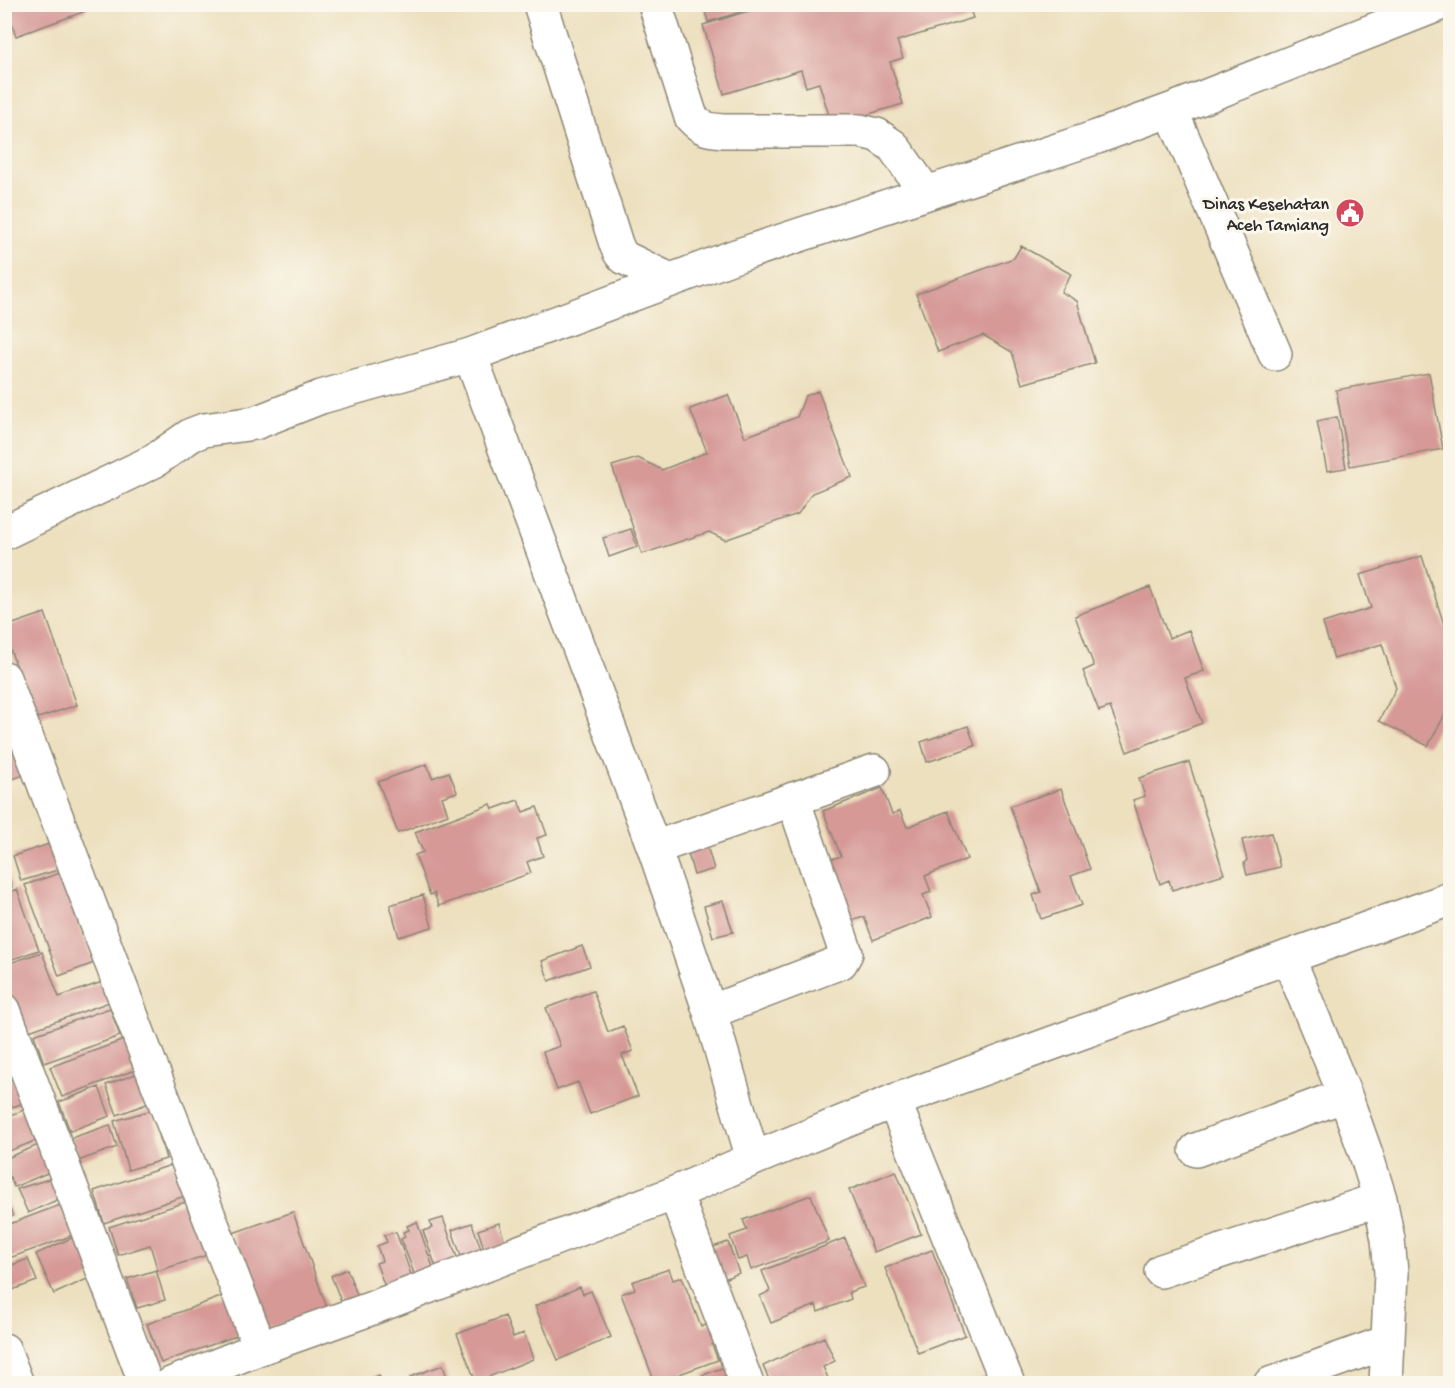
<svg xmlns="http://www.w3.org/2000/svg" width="1455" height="1388" font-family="'Gochi Hand',sans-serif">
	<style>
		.building { fill: #d69996 }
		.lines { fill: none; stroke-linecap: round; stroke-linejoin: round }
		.minor-casing { stroke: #8c8675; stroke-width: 36 }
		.major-casing { stroke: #8c8675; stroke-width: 36 }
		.minor { stroke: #fff; stroke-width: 33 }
		.major { stroke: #fff; stroke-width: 33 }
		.labels { text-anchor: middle; stroke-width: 6; stroke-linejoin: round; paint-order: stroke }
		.poi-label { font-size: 18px; fill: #2b2b2b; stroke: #fbf7ec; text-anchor: end }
	</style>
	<rect width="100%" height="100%" fill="#fbf7ec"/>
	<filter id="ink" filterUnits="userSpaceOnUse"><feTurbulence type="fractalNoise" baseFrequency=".0167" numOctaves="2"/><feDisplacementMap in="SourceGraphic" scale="12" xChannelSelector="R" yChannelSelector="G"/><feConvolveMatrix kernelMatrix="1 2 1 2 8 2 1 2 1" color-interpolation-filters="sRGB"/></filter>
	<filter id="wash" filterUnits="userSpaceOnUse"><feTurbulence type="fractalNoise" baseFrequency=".008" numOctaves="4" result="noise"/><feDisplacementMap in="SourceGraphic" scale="24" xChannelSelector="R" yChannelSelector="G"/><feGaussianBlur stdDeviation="1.35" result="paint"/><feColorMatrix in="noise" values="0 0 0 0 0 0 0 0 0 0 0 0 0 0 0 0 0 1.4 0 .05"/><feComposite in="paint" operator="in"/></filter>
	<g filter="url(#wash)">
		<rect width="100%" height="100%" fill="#ede0bf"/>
		<g id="blocks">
			<!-- building -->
			<path class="building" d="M 5,4 L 84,4 L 86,11 L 16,36 Z
				M 703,4 L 762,4 L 762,5 L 708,22 Z
				M 772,4 L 968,4 L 973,18 L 897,41 L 903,58 L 890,62 L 903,104 L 832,125 L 819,83 L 806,87 L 801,70 L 724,94 L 703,25 Z
				M 1021,246 L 1071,274 L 1061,292 L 1077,301 L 1095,363 L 1022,384 L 1012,352 L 983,335 L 938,352 L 916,294 L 1014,258 Z
				M 1429,373 L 1443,449 L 1350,466 L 1336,390 Z
				M 818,391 L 852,477 L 812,493 L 798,514 L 725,540 L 709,532 L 642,554 L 612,466 L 638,458 L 662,470 L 707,452 L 690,409 L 728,395 L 745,437 L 797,417 L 805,396 Z
				M 1337,417 L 1346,468 L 1327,471 L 1317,421 Z
				M 631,529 L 637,547 L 609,557 L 603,538 Z
				M 1422,556 L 1448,637 L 1450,636 L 1450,705 L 1428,746 L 1379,721 L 1396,688 L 1382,644 L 1334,659 L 1323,623 L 1371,608 L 1360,575 Z
				M 1150,587 L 1169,638 L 1189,630 L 1204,671 L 1185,678 L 1202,723 L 1127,752 L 1110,707 L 1099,711 L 1083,671 L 1094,666 L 1075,616 Z
				M 45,613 L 77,705 L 35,719 L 4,632 L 4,627 Z
				M 4,717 L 18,741 L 4,747 Z
				M 968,726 L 975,746 L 927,762 L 921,742 Z
				M 17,748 L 27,774 L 4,782 L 4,753 Z
				M 1189,762 L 1224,874 L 1172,890 L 1169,880 L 1160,884 L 1133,800 L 1145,796 L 1139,778 Z
				M 427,764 L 432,778 L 449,772 L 457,792 L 442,797 L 448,814 L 398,833 L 378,782 Z
				M 882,788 L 892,814 L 900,811 L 907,827 L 948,811 L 967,859 L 925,876 L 931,892 L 923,895 L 932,917 L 873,940 L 864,917 L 851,921 L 829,860 L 841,856 L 823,811 Z
				M 1061,789 L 1090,869 L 1071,876 L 1082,905 L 1041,919 L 1033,895 L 1041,892 L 1010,806 Z
				M 518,800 L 523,812 L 537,807 L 547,835 L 537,838 L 543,856 L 527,862 L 531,873 L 439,906 L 434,893 L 430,895 L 415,855 L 423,852 L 415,832 L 491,804 L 493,809 Z
				M 1271,833 L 1280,867 L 1247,875 L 1244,863 L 1247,860 L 1242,840 Z
				M 705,840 L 714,869 L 694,875 L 686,846 Z
				M 52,843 L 61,869 L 21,881 L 13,856 Z
				M 4,867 L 12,887 L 4,890 Z
				M 60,873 L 94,963 L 59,976 L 25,885 Z
				M 17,889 L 39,950 L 4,962 L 4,894 Z
				M 423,895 L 432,927 L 399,937 L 390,905 Z
				M 723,901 L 733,932 L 713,937 L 704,906 Z
				M 582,946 L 590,966 L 549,981 L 542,961 Z
				M 42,952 L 59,997 L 105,981 L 112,1001 L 21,1034 L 4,990 L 4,965 Z
				M 593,991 L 608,1032 L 623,1026 L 633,1051 L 622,1055 L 638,1096 L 590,1114 L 578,1082 L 557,1090 L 543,1052 L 560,1046 L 546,1008 Z
				M 110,1008 L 120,1036 L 44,1063 L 34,1035 Z
				M 132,1037 L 143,1067 L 62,1097 L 50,1067 Z
				M 4,1056 L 10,1073 L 4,1074 Z
				M 141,1072 L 152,1102 L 117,1115 L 106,1085 Z
				M 15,1078 L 24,1103 L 4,1110 L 4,1082 Z
				M 99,1087 L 110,1116 L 70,1131 L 59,1102 Z
				M 31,1107 L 43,1138 L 4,1153 L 4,1118 Z
				M 152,1110 L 166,1159 L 128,1170 L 114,1121 Z
				M 110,1125 L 117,1147 L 78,1161 L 71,1138 Z
				M 46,1142 L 57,1169 L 14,1187 L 4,1162 L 4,1159 Z
				M 174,1164 L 185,1196 L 104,1223 L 94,1191 Z
				M 896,1171 L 921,1234 L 874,1252 L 849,1190 Z
				M 52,1178 L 59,1199 L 28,1213 L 17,1189 Z
				M 4,1195 L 13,1216 L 4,1219 Z
				M 811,1195 L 829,1241 L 751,1270 L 747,1257 L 738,1260 L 730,1236 L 747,1230 L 743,1220 Z
				M 195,1199 L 213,1253 L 158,1271 L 150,1245 L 118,1255 L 109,1227 Z
				M 63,1204 L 74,1235 L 4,1260 L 4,1226 Z
				M 293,1212 L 327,1308 L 267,1329 L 233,1233 Z
				M 443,1218 L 458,1260 L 436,1267 L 423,1231 L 432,1228 L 430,1222 Z
				M 417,1222 L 434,1270 L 415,1276 L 401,1239 L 405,1237 L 403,1232 L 409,1230 L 407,1226 Z
				M 472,1223 L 483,1255 L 463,1262 L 452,1230 Z
				M 499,1223 L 506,1246 L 485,1252 L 478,1230 Z
				M 396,1232 L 412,1277 L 385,1287 L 376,1263 L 382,1261 L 377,1246 L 387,1242 L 384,1235 Z
				M 78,1235 L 96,1275 L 54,1294 L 36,1254 Z
				M 845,1238 L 864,1287 L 849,1292 L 851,1299 L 818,1312 L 816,1305 L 771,1323 L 760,1296 L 770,1291 L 762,1271 Z
				M 728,1242 L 739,1273 L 719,1281 L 707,1249 Z
				M 932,1250 L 965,1335 L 918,1353 L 885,1268 Z
				M 28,1259 L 37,1281 L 4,1293 L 4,1268 Z
				M 347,1269 L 359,1300 L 343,1306 L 331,1276 Z
				M 669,1269 L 673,1280 L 682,1277 L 701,1327 L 716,1321 L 723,1340 L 712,1345 L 718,1360 L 655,1383 L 621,1294 L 635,1289 L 632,1282 Z
				M 156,1270 L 165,1300 L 137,1308 L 127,1279 Z
				M 580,1287 L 583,1294 L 591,1291 L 611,1337 L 558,1360 L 535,1306 Z
				M 229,1294 L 244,1333 L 161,1363 L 147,1324 Z
				M 505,1316 L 513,1337 L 524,1333 L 533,1359 L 476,1382 L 457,1334 Z
				M 824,1337 L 835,1361 L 823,1367 L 829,1380 L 821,1384 L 771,1384 L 763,1366 Z
				M 733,1364 L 740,1384 L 707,1384 L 703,1375 Z
				M 443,1365 L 449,1384 L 412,1384 L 410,1377 Z
				M 997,1372 L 1002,1384 L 969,1384 Z
				M 379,1375 L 382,1384 L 358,1384 L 358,1383 Z"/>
		</g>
	</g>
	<g filter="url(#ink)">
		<use href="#blocks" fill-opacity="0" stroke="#8c8675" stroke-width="1.5"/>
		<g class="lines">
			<!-- minor casing -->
			<g class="minor-casing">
				<path id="minor" d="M 540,4 L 616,244 L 620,253 L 625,258 L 670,280
					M 655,4 L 691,117 C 703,130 709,130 725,131 L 860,131 L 877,135 L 893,146 L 926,193
					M 1171,110 L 1275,354
					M 470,355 L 654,848 L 710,1012 L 753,1159
					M 4,533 L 154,461 L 191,435 L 204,430 L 255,423 L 321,397 L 470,355 L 733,257 L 1097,137 L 1171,110 L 1440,4
					M 4,678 L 140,1038 L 260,1348
					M 654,848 L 874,771
					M 1288,957 L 1345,1095 L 1366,1154 L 1380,1199 L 1388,1239 L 1391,1273 L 1386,1384
					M 4,1010 L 146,1384
					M 710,1012 L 841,962 L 846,953 L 793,799
					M 894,1101 L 1008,1384
					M 1196,1150 L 1345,1095
					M 675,1193 L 747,1384
					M 1161,1271 L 1380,1199
					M 4,1350 L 17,1384
					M 1270,1384 L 1387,1342"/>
			</g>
			<!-- major casing -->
			<g class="major-casing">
				<path id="major" d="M 171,1384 L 260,1348 L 367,1310 L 675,1193 L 753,1159 L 894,1101 L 1288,957 L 1450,899"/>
			</g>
			<!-- minor -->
			<use href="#minor" class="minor"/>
			<!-- major -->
			<use href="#major" class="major"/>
		</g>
	</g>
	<!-- icons -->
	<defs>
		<g id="civic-disc" transform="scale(1.5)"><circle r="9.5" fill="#d1495b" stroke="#fbf7ec"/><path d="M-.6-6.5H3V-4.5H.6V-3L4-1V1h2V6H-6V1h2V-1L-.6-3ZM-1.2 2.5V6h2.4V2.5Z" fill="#fff"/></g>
	</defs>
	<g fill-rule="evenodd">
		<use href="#civic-disc" x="1350" y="213"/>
	</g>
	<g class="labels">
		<!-- poi labels -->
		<g class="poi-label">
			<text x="1329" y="209">Dinas Kesehatan<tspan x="1329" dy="21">Aceh Tamiang</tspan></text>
		</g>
	</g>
	<!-- margin -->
	<rect width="1455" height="1388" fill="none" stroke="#fbf7ec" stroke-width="24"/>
</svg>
